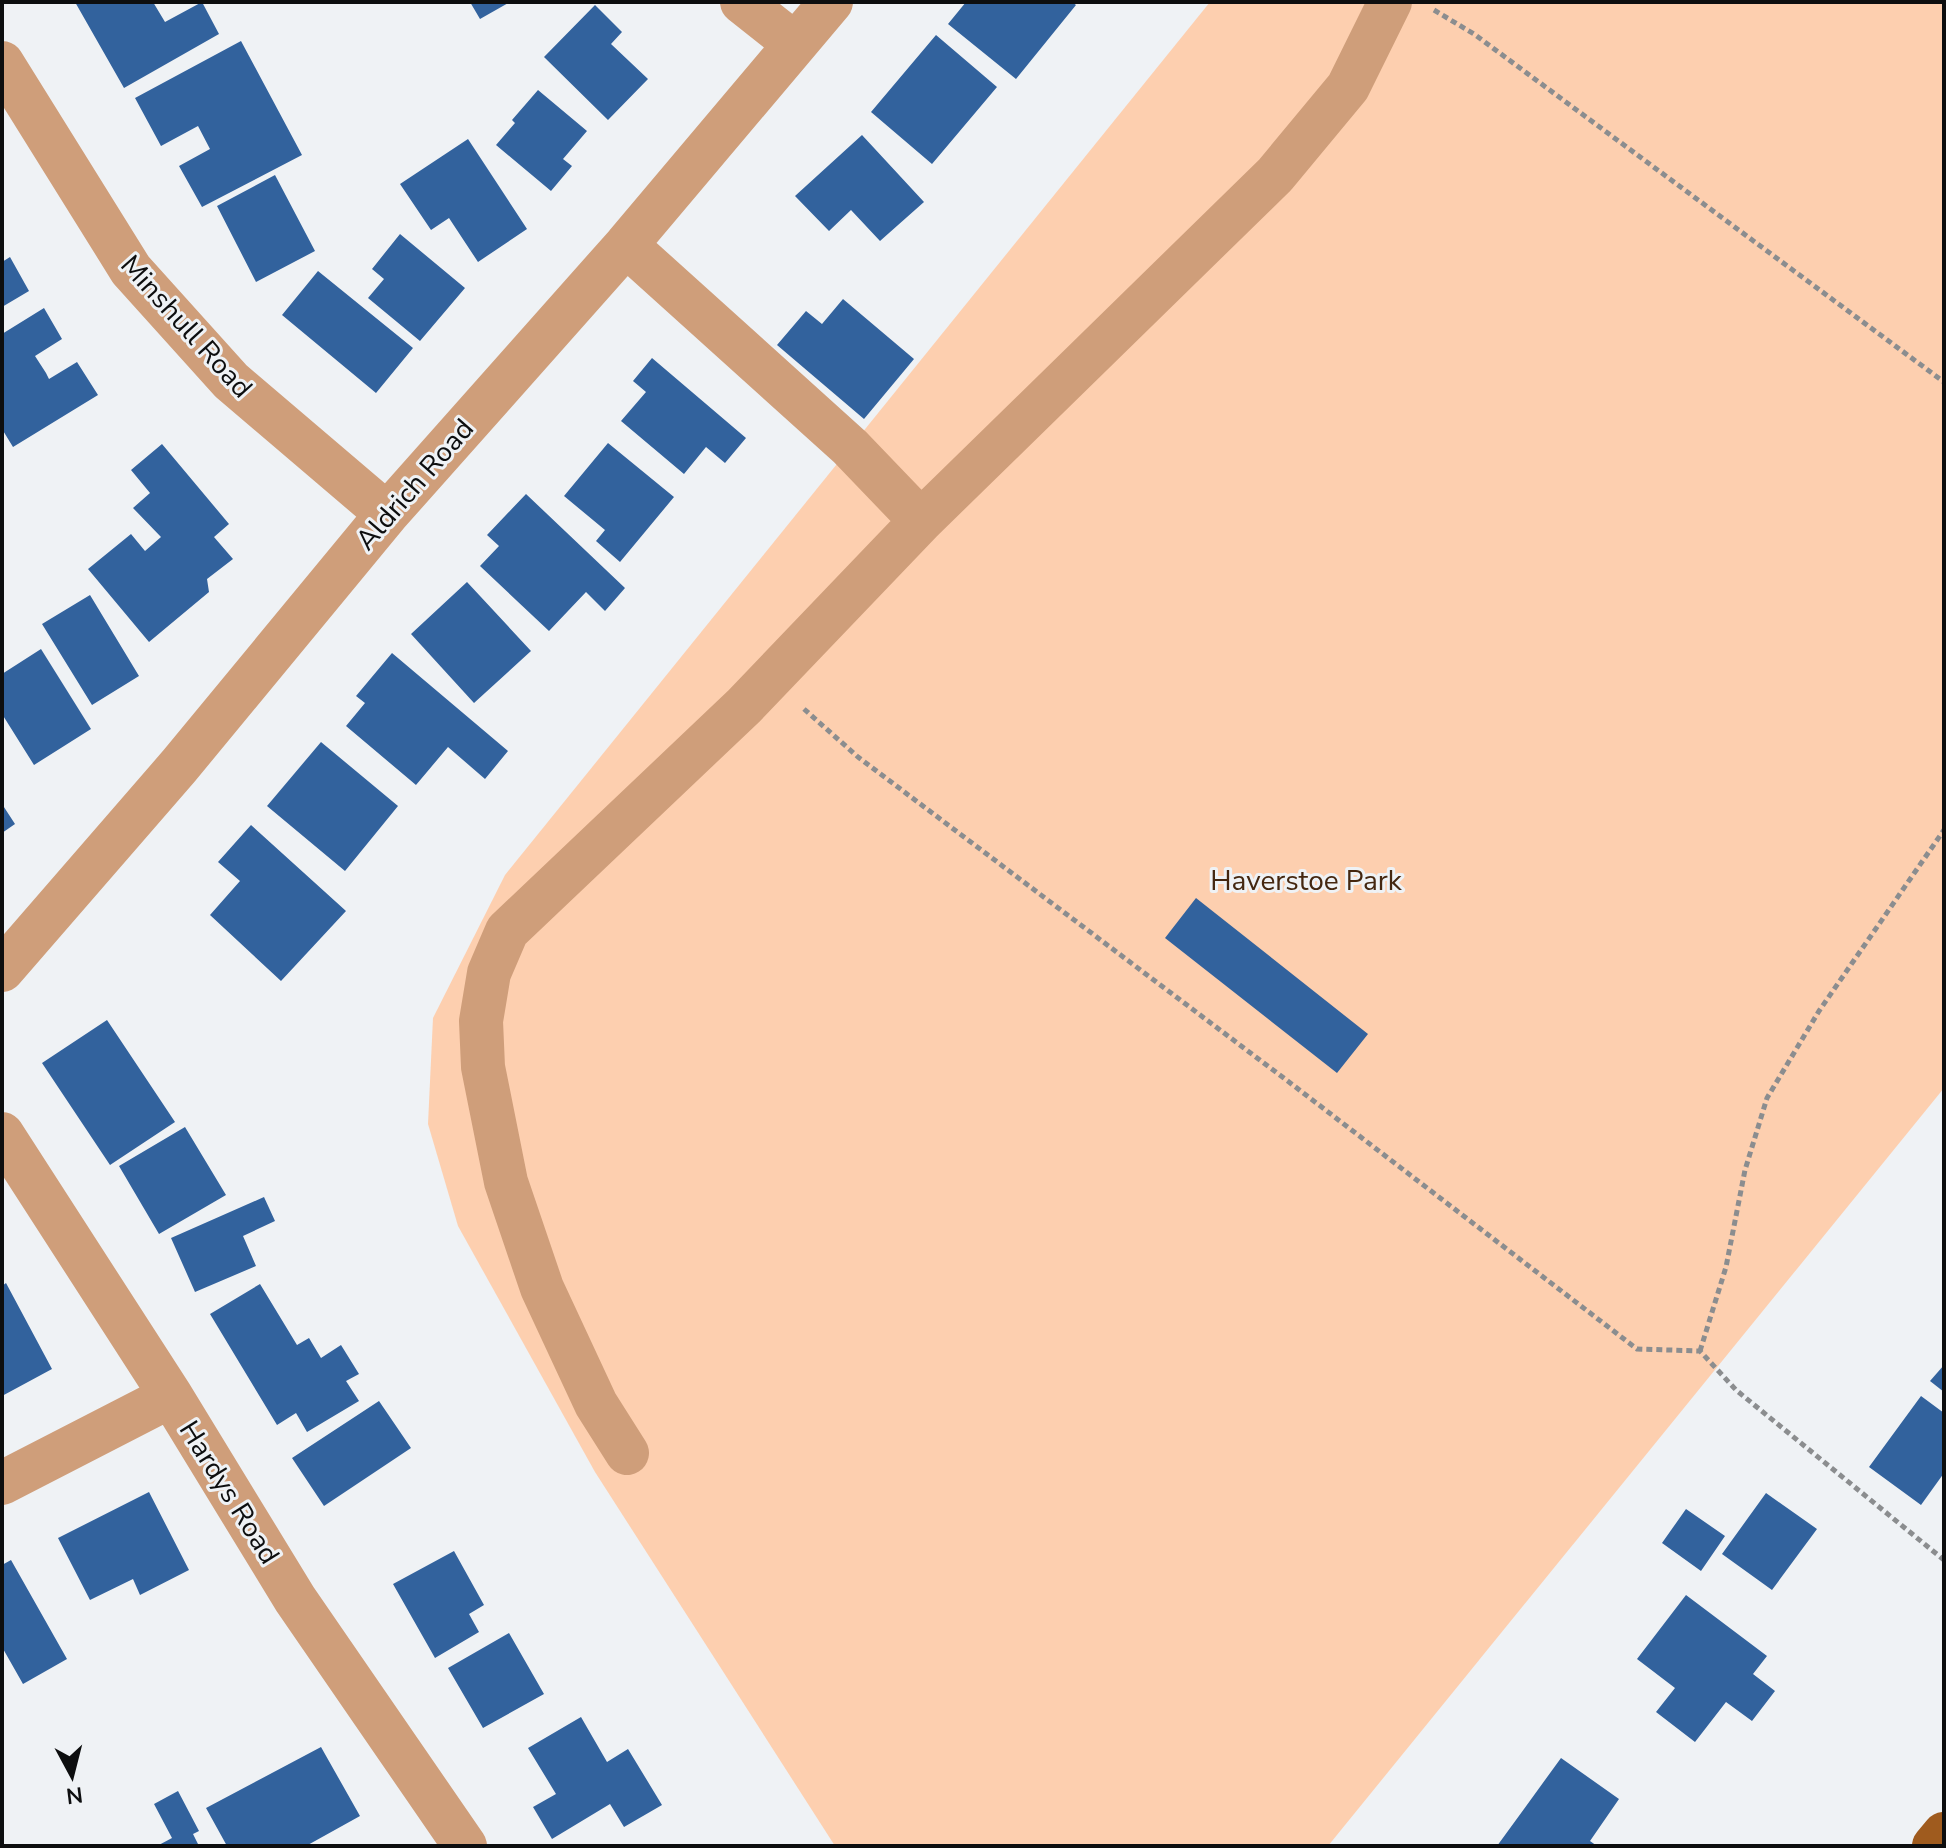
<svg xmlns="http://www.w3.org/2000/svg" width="1946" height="1848" font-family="'Nunito Sans',sans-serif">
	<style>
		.green { fill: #fdcfaf }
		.building { fill: #32629d }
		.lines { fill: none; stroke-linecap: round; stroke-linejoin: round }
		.path { stroke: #8b8d8f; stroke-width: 5; stroke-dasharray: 6 4; stroke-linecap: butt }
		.minor { stroke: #cf9e7a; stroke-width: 44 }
		.major { stroke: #9f5b1e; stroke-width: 44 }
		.labels { text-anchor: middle; stroke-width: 6; stroke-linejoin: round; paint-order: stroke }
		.street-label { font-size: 28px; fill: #0d0e0f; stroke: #eff2f5 }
		.park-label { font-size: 28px; fill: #442710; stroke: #eff2f5 }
	</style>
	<rect width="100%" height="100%" fill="#eff2f5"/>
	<!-- green -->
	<path class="green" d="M 1210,2 L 1944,2 L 1944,1088 L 1328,1846 L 835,1846 L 595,1472 L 458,1226 L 428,1124 L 433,1018 L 505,875 Z"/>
	<!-- building -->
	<path class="building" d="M 75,2 L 153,2 L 165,22 L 202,2 L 219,34 L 124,88 Z
		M 470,2 L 510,2 L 480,19 Z
		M 966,2 L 1072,2 L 1076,5 L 1016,79 L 948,24 Z
		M 595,5 L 622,32 L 611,44 L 648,79 L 608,120 L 544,57 Z
		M 936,35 L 997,87 L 932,164 L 871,112 Z
		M 241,41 L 302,155 L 202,207 L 179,166 L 210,149 L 198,126 L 161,146 L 135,98 Z
		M 538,90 L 587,131 L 563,159 L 572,166 L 551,191 L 496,145 L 515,123 L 512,120 Z
		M 862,135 L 924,202 L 880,241 L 851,210 L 829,231 L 795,196 Z
		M 468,139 L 527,229 L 478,262 L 449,218 L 431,230 L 400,184 Z
		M 275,175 L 315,251 L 256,282 L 217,206 Z
		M 400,234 L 465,288 L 420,341 L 368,298 L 384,279 L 372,269 Z
		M 10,257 L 29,291 L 2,307 L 2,262 Z
		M 318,271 L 413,348 L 376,393 L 282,315 Z
		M 843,299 L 914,359 L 864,419 L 777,345 L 806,311 L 822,324 Z
		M 44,308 L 62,339 L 35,356 L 46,373 L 49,379 L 77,362 L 98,395 L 13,447 L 2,429 L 2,334 Z
		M 652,358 L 746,438 L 725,463 L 706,447 L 684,474 L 621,421 L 646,392 L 633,381 Z
		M 608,443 L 674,497 L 620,562 L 596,541 L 605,530 L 564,496 Z
		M 162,444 L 229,524 L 214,537 L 233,559 L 207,579 L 209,592 L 149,642 L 88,569 L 131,534 L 145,551 L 161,537 L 133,508 L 150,493 L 131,470 Z
		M 526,494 L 625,588 L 605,611 L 586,592 L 549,631 L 480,566 L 499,546 L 487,535 Z
		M 467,582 L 531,651 L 474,703 L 411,634 Z
		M 90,595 L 139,676 L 92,705 L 42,624 Z
		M 41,649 L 91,729 L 34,765 L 2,714 L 2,674 Z
		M 392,653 L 508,751 L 485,779 L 448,747 L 416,785 L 346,726 L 365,703 L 356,696 Z
		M 321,742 L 398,806 L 345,871 L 267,806 Z
		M 2,804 L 15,824 L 2,833 Z
		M 251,825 L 346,911 L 281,981 L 210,915 L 240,881 L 218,862 Z
		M 1196,898 L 1368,1034 L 1337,1073 L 1165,938 Z
		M 107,1020 L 175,1122 L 110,1165 L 42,1063 Z
		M 185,1127 L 226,1195 L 159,1234 L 119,1166 Z
		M 264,1197 L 275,1221 L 243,1236 L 256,1266 L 195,1292 L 171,1238 Z
		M 6,1283 L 52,1369 L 2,1396 L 2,1286 Z
		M 260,1284 L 297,1345 L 309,1338 L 321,1358 L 341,1345 L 359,1374 L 346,1381 L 359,1401 L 307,1432 L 296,1413 L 277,1425 L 210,1314 Z
		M 1944,1365 L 1944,1392 L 1930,1381 Z
		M 1921,1396 L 1944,1413 L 1944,1473 L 1921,1505 L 1869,1467 Z
		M 379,1401 L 411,1448 L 324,1506 L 292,1458 Z
		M 149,1492 L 189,1570 L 140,1595 L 133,1579 L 90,1600 L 58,1538 Z
		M 1766,1493 L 1817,1529 L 1772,1590 L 1722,1554 Z
		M 1686,1509 L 1725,1536 L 1701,1571 L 1662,1543 Z
		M 454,1551 L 484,1605 L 469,1614 L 479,1632 L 435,1658 L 393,1584 Z
		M 11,1560 L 67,1659 L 23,1684 L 2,1647 L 2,1565 Z
		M 1686,1595 L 1767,1656 L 1753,1674 L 1775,1691 L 1752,1721 L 1726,1702 L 1695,1742 L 1656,1712 L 1675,1688 L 1637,1659 Z
		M 509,1633 L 544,1694 L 483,1728 L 448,1668 Z
		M 581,1717 L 607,1762 L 628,1749 L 662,1805 L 624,1827 L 610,1804 L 552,1839 L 533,1807 L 556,1794 L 528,1748 Z
		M 321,1747 L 360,1816 L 306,1846 L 227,1846 L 206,1808 Z
		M 1561,1758 L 1619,1799 L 1590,1841 L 1597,1846 L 1497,1846 Z
		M 178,1791 L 199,1831 L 193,1834 L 199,1846 L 157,1846 L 172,1838 L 154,1804 Z"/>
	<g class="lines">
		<!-- path -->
		<path class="path" d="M 1434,10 L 1474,34 L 1944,382
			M 804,709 L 858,757 L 1289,1082 L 1637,1349 L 1700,1351 L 1736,1390 L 1944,1560
			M 1700,1351 L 1726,1267 L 1745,1170 L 1767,1098 L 1819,1011 L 1944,830"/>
		<!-- minor -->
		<path class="minor" d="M 742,2 L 795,44
			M 2,63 L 131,270 L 231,381 L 387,514
			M 626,245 L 850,447 L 921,521
			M 2,970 L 179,766 L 387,514 L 626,245 L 831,2
			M 2,1134 L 171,1396 L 295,1599 L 465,1846
			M 627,1453 L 596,1404 L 542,1288 L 506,1182 L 483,1067 L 481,1021 L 489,973 L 507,931 L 744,706 L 921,521 L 1275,175 L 1348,87 L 1390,2
			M 2,1483 L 171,1396"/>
		<!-- major -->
		<path class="major" d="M 1934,1846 L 1944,1834"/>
	</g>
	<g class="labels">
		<!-- street labels -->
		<g class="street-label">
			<text transform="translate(187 326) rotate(48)" y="10">Minshull Road</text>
			<text transform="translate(414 484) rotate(-49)" y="10">Aldrich Road</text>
			<text transform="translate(230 1492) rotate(58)" y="10">Hardys Road</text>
		</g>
		<!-- park labels -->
		<g class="park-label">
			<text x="1306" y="890">Haverstoe Park</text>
		</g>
	</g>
	<!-- border -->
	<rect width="1946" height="1848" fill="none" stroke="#0d0e0f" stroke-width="8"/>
	<!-- north arrow -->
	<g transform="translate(72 1776) rotate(173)" stroke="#eff2f5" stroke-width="6" paint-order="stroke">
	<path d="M0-6L14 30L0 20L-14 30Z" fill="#0d0e0f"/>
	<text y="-12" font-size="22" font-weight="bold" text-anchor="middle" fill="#0d0e0f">N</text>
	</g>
</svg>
